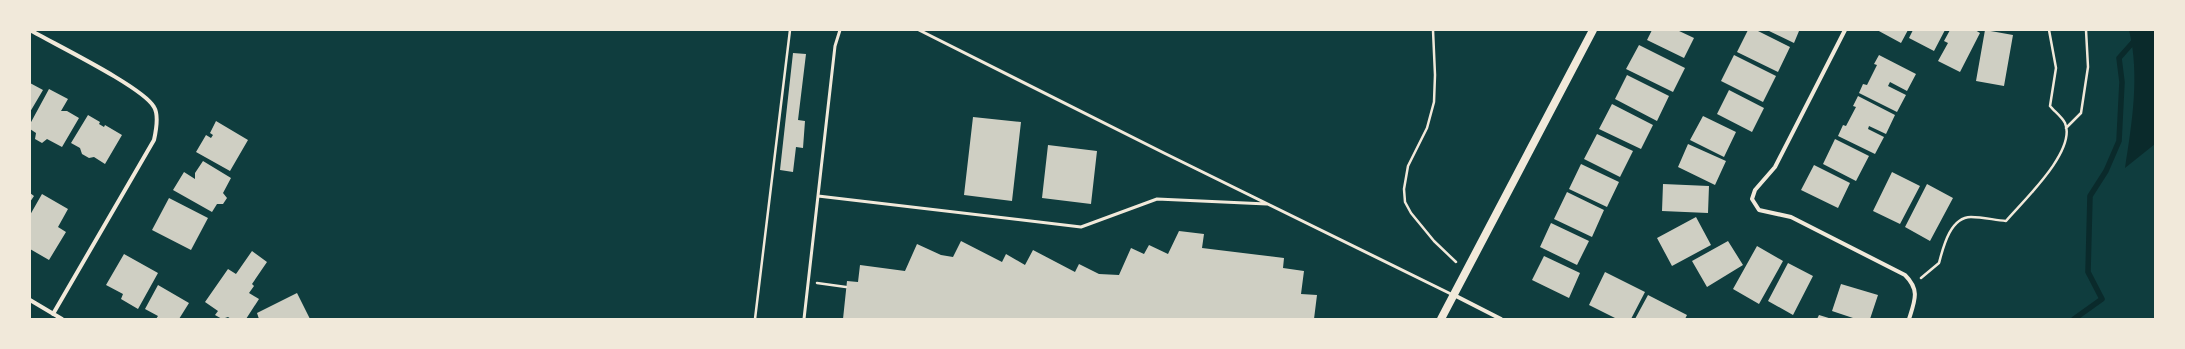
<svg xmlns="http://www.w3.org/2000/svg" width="2185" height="349" font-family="Inter,sans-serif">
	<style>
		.water { fill: #0a2a2b }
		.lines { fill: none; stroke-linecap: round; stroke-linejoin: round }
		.stream { stroke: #0a2a2b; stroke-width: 5.5 }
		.building { fill: #cfcfc3 }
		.path { stroke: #f1e9da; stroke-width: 2.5 }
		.service { stroke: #f1e9da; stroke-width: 3 }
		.minor { stroke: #f1e9da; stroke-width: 4 }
		.secondary { stroke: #f1e9da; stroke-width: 8 }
	</style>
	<rect width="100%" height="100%" fill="#0f3d3e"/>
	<!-- water -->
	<path class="water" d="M 2129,30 L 2155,30 L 2155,144 L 2125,168 C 2132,123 2140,75 2129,30 Z"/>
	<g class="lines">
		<!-- stream -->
		<path class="stream" d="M 2074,319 L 2102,299 L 2088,272 L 2090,196 L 2106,171 L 2119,141 L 2122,82 L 2119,58 L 2144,30"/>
	</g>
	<!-- building -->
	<path class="building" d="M 1652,30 L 1677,30 L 1694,38 L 1684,58 L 1647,40 Z
		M 1748,30 L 1756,30 L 1790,47 L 1778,72 L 1737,52 Z
		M 1767,30 L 1797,30 L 1799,31 L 1794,43 Z
		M 1877,30 L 1908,30 L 1901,43 Z
		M 1913,30 L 1945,30 L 1934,51 L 1909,38 Z
		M 1950,30 L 1975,30 L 1980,33 L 1960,72 L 1938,61 L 1948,43 L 1944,41 Z
		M 1985,30 L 2013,35 L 2004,86 L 1976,81 Z
		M 1639,45 L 1685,68 L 1673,92 L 1626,69 Z
		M 793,53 L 806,54 L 798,120 L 805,121 L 803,148 L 796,147 L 793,172 L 780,170 Z
		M 1734,55 L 1776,76 L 1763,102 L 1721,81 Z
		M 1879,55 L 1916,74 L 1907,91 L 1890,82 L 1888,86 L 1906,95 L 1897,112 L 1859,93 L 1863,84 L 1867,85 L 1877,65 L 1874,64 Z
		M 1627,75 L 1669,96 L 1657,121 L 1615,99 Z
		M 30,83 L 43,90 L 30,112 Z
		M 49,89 L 68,99 L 61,111 L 67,111 L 79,118 L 62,147 L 47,139 L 42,143 L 35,139 L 36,133 L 30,129 L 30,124 Z
		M 1729,90 L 1764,108 L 1752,132 L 1717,114 Z
		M 1858,96 L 1895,115 L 1886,134 L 1869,126 L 1868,129 L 1884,137 L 1875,154 L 1838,136 L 1843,125 L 1846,126 L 1856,107 L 1853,106 Z
		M 1612,104 L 1653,125 L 1641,149 L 1599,129 Z
		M 88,115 L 100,122 L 99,124 L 104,127 L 105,125 L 122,135 L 105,164 L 94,157 L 89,158 L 82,154 L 80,148 L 71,143 Z
		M 1703,116 L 1736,132 L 1724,157 L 1690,140 Z
		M 973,117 L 1021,122 L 1012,201 L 964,195 Z
		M 216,121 L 248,140 L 230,171 L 196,152 L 206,135 L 211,138 L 213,135 L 210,133 Z
		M 1597,134 L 1633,151 L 1620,177 L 1584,159 Z
		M 1835,139 L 1869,156 L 1856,181 L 1823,164 Z
		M 1688,144 L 1726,161 L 1715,185 L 1678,167 Z
		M 1048,145 L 1097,151 L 1091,204 L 1042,198 Z
		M 203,161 L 231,178 L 223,193 L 227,198 L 223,204 L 217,204 L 212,212 L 173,190 L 184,172 L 195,179 L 195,173 Z
		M 1581,164 L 1619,182 L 1607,207 L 1569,189 Z
		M 1814,165 L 1850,183 L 1838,208 L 1801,190 Z
		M 1892,172 L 1920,186 L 1900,224 L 1873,211 Z
		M 1663,184 L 1709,186 L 1708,213 L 1662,211 Z
		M 1927,184 L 1953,198 L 1930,241 L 1905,227 Z
		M 1567,192 L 1604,210 L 1592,237 L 1554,219 Z
		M 30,193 L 34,196 L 30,202 Z
		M 42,194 L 68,209 L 58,227 L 66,232 L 49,260 L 30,249 L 30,215 Z
		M 169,198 L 208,218 L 191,250 L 152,230 Z
		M 1696,217 L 1711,245 L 1672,266 L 1657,238 Z
		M 1551,223 L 1589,241 L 1577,265 L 1540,247 Z
		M 1179,231 L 1204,234 L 1202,248 L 1284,258 L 1283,268 L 1304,271 L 1301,294 L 1317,295 L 1314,319 L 843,319 L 847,281 L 858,282 L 860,265 L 905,271 L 917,244 L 941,255 L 953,257 L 961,241 L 1002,262 L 1006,254 L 1025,265 L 1033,250 L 1075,272 L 1079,264 L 1099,274 L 1119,275 L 1131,248 L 1144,254 L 1149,245 L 1168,254 Z
		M 1728,241 L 1743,265 L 1707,287 L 1692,261 Z
		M 1757,246 L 1783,261 L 1759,304 L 1733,289 Z
		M 252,251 L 267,262 L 252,284 L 254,286 L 249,293 L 259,299 L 246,319 L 231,319 L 228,317 L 222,319 L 215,315 L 218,311 L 205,302 L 228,269 L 236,274 Z
		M 124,254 L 158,273 L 138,309 L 121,299 L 123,294 L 106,285 Z
		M 1544,256 L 1580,273 L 1569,298 L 1532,280 Z
		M 1788,263 L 1813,276 L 1793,315 L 1768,301 Z
		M 1605,272 L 1645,292 L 1631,319 L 1617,319 L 1589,305 Z
		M 1841,284 L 1878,295 L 1870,319 L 1856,319 L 1832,311 Z
		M 158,285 L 189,303 L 179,319 L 156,319 L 158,316 L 145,309 Z
		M 297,293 L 310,319 L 259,319 L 257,313 Z
		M 1648,295 L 1687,315 L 1685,319 L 1635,319 Z
		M 1819,315 L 1832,319 L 1817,319 Z"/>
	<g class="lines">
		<!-- path -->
		<path class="path" d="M 1433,30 L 1435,75 L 1434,102 L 1427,128 L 1408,166 L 1404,189 L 1405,202 L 1411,213 L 1434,241 L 1456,262
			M 2066,128 L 2081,113 L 2088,67 L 2086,30
			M 1921,278 L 1939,263 C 1943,248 1950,217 1971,217 C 1983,217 1994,220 2006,221 C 2023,201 2077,151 2065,123 C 2062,117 2054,111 2050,106 L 2056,68 L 2049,30
			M 817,283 L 846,287
			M 755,319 L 790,30"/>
		<!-- service -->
		<path class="service" d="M 919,30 L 1164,153 L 1453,295
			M 818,196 L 1081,227 L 1157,199 L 1267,204
			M 804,319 L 835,46 L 840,30"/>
		<!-- minor -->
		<path class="minor" d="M 30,30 C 54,44 143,87 154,107 C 159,115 156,131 154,140 L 53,314
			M 1845,30 L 1775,167 L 1755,190 L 1752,199 L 1759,210 L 1791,217 L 1905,275 C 1920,290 1915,300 1909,319
			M 1454,295 L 1501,319
			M 30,300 L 62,319"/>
		<!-- secondary -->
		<path class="secondary" d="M 1441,319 L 1593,30"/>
	</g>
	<!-- border -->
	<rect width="2185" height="349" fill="none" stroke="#f1e9da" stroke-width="62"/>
</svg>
